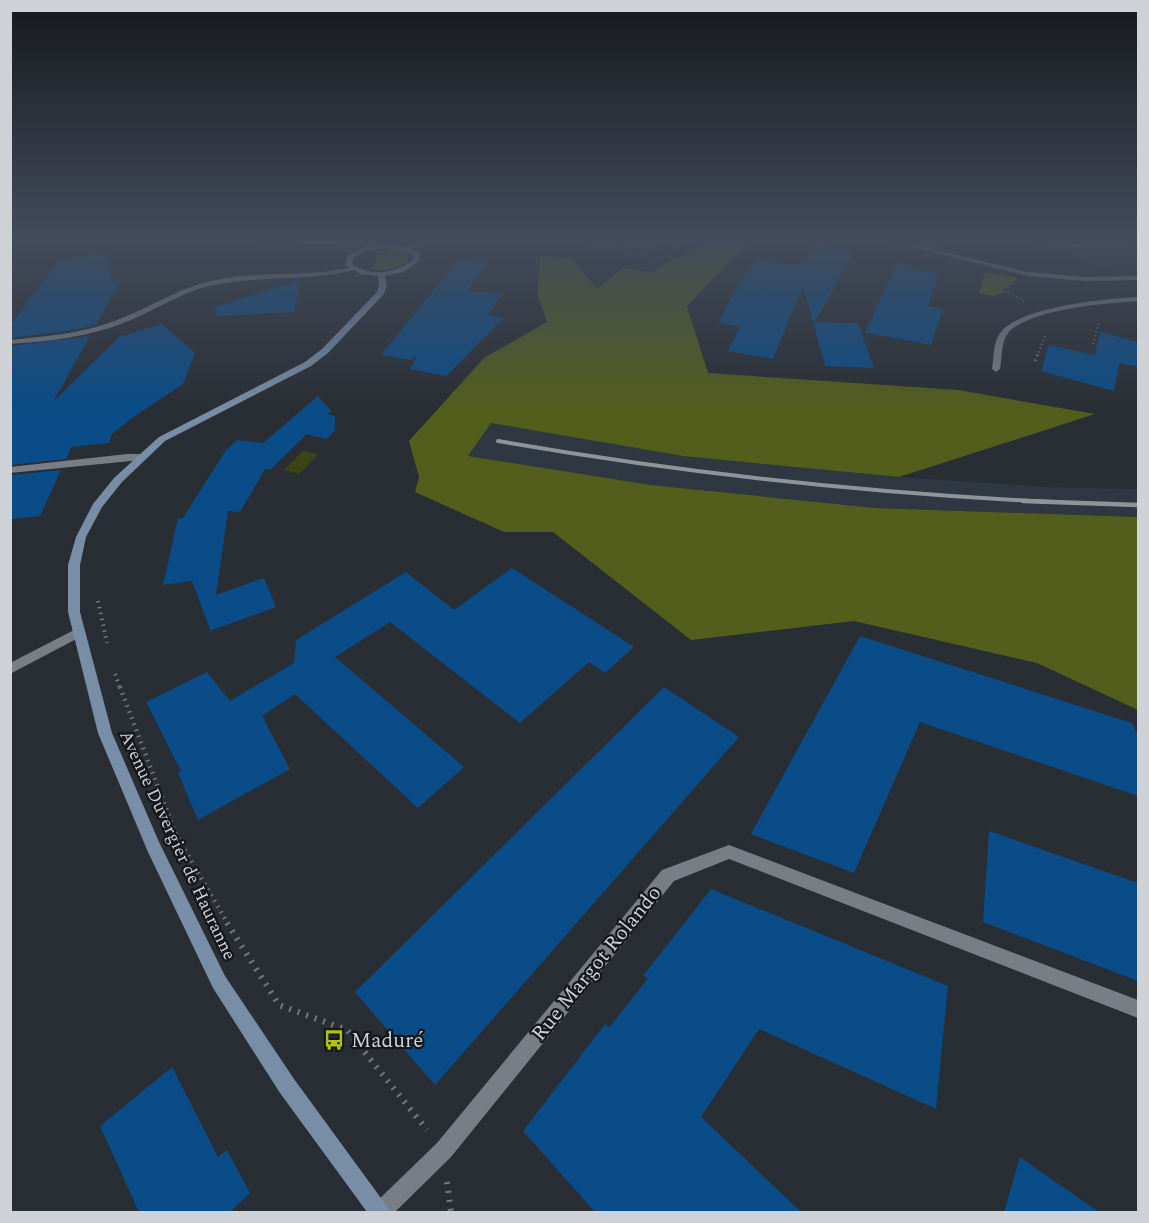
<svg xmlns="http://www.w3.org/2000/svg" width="1149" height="1223" font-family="Spectral,serif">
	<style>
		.built { fill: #2e3742 }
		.green { fill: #535d1c }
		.water { fill: #3d4414 }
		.building { fill: #0a4c88 }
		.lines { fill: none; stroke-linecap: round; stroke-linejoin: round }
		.path-far4 { stroke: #73787d; stroke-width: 2; stroke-dasharray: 1 3; stroke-linecap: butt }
		.path-far3 { stroke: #73787d; stroke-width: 3; stroke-dasharray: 1.5 4; stroke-linecap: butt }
		.path-far2 { stroke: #73787d; stroke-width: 4; stroke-dasharray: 1.5 4.5; stroke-linecap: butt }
		.path-far1 { stroke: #73787d; stroke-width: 4.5; stroke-dasharray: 1.5 5; stroke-linecap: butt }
		.path { stroke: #73787d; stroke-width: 6; stroke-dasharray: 2 7; stroke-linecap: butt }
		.service { fill: #787e85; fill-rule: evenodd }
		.minor { fill: #787e85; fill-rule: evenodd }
		.secondary { fill: #788ea7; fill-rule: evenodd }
		.rail-far1 { stroke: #909499; stroke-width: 4 }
		.rail { stroke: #909499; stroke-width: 4.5 }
		.labels { text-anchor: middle; stroke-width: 4.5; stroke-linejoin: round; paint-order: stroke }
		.street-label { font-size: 18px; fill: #ced2d6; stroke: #141619 }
		.near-street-label { font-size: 21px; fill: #ced2d6; stroke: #141619 }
		.near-poi-label { font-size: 21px; fill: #ced2d6; stroke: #141619; text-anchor: start }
	</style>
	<rect width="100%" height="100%" fill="#292e34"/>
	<!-- built -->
	<path class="built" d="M 1022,240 L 1138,240 L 1138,272 L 1110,273 L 1053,248 Z
		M 491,423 L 683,456 L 899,477 L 1046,487 L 1138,489 L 1138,517 L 875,508 L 651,485 L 468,456 Z"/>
	<!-- green -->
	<path class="green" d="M 714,240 L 749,242 L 687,306 L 708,373 L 958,390 L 1095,414 L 899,477 L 683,456 L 491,423 L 468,456 L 651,485 L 875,508 L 1138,517 L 1138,710 L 1037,663 L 854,621 L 691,640 L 553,532 L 504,532 L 415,492 L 419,477 L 409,441 L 484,358 L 547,322 L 537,292 L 541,256 L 572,259 L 597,289 L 623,268 L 650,272 Z
		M 393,249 L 407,253 L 409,258 C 402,270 384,271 371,269 L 379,256 Z
		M 985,272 L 1016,277 L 1018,279 L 1004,289 L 1004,292 L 994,296 L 979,293 Z"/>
	<!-- water -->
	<path class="water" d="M 303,451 L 318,454 L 299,474 L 284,470 Z"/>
	<!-- building -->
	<path class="building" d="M 814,245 L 854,252 L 815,322 L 858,323 L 874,368 L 825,366 L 803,286 L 773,359 L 728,351 L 740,327 L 718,323 L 741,280 L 757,260 L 800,266 Z
		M 109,253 L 110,281 L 121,279 L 96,325 L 67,331 L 10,338 L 10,326 L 58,261 Z
		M 458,260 L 489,263 L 467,291 L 502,294 L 488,316 L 504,318 L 446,376 L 410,369 L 418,354 L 411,360 L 381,355 Z
		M 897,263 L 939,275 L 928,306 L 943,309 L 931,345 L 865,332 Z
		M 300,280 L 294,312 L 216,316 L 215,307 Z
		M 162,324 L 195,353 L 183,384 L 132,418 L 112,434 L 109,443 L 71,447 L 66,459 L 10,465 L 10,346 L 90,336 L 53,402 L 119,337 Z
		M 1100,332 L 1138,342 L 1138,367 L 1119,363 L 1114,391 L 1041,371 L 1049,345 L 1095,355 Z
		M 318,396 L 331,411 L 327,414 L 335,416 L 335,430 L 326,439 L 307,434 L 270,470 L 265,469 L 240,512 L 228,511 L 216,595 L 264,578 L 276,607 L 212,630 L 211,632 L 192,581 L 163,585 L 178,518 L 183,518 L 226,450 L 237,440 L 263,443 Z
		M 61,470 L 40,516 L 10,519 L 10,475 Z
		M 512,568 L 634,647 L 605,673 L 589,662 L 520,723 L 390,622 L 335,657 L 464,767 L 418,808 L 295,694 L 262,716 L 290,769 L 198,820 L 178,773 L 181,771 L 146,702 L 207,672 L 230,701 L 294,663 L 296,640 L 406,572 L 454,610 Z
		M 860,636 L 1132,723 L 1138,735 L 1138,796 L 920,722 L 854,873 L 751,834 Z
		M 664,687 L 739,737 L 435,1085 L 355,992 Z
		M 989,831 L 1138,883 L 1138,981 L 983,922 Z
		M 711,889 L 948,986 L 936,1109 L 759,1029 L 701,1117 L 801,1212 L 595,1212 L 523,1131 L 605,1024 L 609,1028 L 648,978 L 643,976 Z
		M 172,1067 L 218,1157 L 227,1150 L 250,1193 L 230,1212 L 139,1212 L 100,1126 Z
		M 1020,1157 L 1054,1181 L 1099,1212 L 1004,1212 Z"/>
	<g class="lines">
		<!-- path-far4 -->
		<path class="path-far4" d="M 629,240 L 658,248 L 582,242 L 660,258 L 681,243
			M 651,240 L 681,243 L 721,240
			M 1009,287 L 1007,292 L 1024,301
			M 1093,344 L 1099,321
			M 1037,356 L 1046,334"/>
		<!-- path-far3 -->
		<path class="path-far3" d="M 1035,361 L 1038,354"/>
		<!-- path-far2 -->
		<path class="path-far2" d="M 98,601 L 107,643
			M 115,674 L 120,688"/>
		<!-- path-far1 -->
		<path class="path-far1" d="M 120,687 L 176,835 L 228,924"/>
		<!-- path -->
		<path class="path" d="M 227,923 L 279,1005 L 347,1030 L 427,1130
			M 447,1182 L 451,1212"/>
		<!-- service -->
		<path class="service" d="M 936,240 L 943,240 L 927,251 L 923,251 L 923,249 Z
			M 1028,240 C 1042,239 1056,244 1071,244 C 1093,245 1116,240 1138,240 L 1138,242 L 1071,248 Z"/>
		<!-- minor -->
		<path class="minor" d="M 252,240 L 376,241 L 379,243 L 376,245 L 255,242 Z
			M 883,240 L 893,240 L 1028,272 L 1085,277 L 1138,276 L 1138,280 L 1085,281 L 1028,276 Z
			M 352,267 L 355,269 L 354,270 C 308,282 261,275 214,285 C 183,291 156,310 126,322 C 89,337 50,341 10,344 L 10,340 C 49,336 87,333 122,318 C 152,306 180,288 211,281 C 258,270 306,278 352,267 Z
			M 1138,297 L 1138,301 C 1107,303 1029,309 1008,333 C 1001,342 1002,358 1000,369 L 996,372 L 992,369 C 994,357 993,343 1000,333 C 1020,306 1106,299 1138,297 Z
			M 127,454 L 141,454 L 146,457 L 141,460 L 10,473 L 10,467 Z
			M 78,628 L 82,630 L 84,633 L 82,636 L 10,674 L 10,663 Z
			M 729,845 L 1138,1000 L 1138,1018 L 729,859 L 674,881 L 451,1157 L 395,1212 L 370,1212 L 373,1205 L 437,1143 L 662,870 Z"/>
		<!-- secondary -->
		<path class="secondary" d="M 421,240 L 429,240 L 411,249 L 416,251 L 420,256 L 418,262 L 404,272 L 385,276 L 387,286 L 383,295 L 328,353 L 311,366 L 165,441 L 122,482 L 102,507 L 86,537 L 80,565 L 80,612 L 112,733 L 159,842 L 225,976 L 294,1079 L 386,1205 L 390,1212 L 367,1212 L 280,1093 L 213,988 L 148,852 L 98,733 L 68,612 L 68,565 L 76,537 L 93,504 L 114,478 L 159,437 L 305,362 L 322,349 L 377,292 L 379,286 L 378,276 L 361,274 L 345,265 L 348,256 C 365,244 385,242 405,248 ZM 385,248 L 412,253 L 414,256 L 413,260 C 395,274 370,277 352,264 L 353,258 L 367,251 Z"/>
		<!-- rail-far1 -->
		<path class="rail-far1" d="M 498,441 C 682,473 867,493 1053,502"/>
		<!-- rail -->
		<path class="rail" d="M 1023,501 L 1138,505"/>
	</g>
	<!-- sky -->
	<linearGradient id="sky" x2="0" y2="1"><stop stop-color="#17191d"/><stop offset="0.58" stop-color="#434c5c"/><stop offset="1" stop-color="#434c5c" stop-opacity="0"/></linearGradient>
	<rect width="1149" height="411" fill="url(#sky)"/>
	<!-- icons -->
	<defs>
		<g id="bus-bare" transform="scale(1.62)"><path d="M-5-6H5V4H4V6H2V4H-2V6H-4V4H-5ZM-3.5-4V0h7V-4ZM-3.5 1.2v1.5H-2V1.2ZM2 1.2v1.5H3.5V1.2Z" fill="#afc505" stroke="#141619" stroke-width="2.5" paint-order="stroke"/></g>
	</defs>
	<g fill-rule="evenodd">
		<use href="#bus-bare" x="334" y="1040"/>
	</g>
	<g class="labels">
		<!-- street labels -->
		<g class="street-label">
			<text transform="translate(178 845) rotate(65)" y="6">Avenue Duvergier de Hauranne</text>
		</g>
		<!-- near-street labels -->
		<g class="near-street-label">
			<text transform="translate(596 963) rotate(-51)" y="7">Rue Margot Rolando</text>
		</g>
		<!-- near-poi labels -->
		<g class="near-poi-label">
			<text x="351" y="1047">Maduré</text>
		</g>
	</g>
	<!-- border -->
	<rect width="1149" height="1223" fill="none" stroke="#ced2d6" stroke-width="24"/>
</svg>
